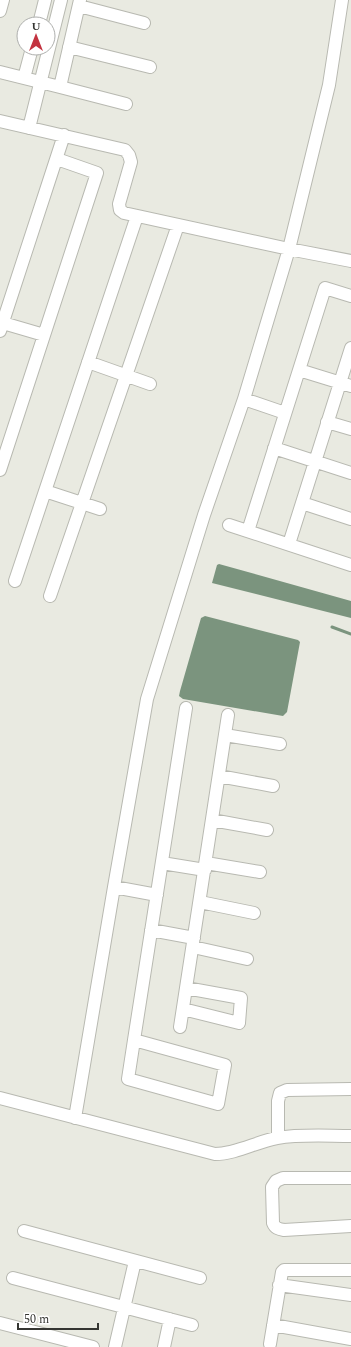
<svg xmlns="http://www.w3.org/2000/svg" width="351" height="1347" font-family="Spectral,serif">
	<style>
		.water { fill: #7b947e }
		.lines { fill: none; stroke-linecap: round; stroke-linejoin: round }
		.stream { stroke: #7b947e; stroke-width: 3 }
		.minor-casing { stroke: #b8b9b1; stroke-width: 14 }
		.minor { stroke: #fff; stroke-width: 12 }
	</style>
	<rect width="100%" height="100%" fill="#e9eae1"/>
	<!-- water -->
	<path class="water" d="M 219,564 L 351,601 L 351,618 L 212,583 L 217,565 Z
		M 205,616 L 298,640 L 300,642 L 287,712 L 283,716 L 183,699 L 179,696 L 180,691 L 201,618 Z"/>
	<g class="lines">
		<!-- stream -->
		<path class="stream" d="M 332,627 L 351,634"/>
		<!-- minor casing -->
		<g class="minor-casing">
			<path id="minor" d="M 80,0 L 60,87 L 126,104
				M 79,6 L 144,23
				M 0,11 L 3,0
				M 39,24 L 45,0
				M 69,47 L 150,67
				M 0,72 L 60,87
				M 24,78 L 32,48
				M 0,121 L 125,150 L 129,155 L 131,162 L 119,204 L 120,210 L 124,213 L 289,249 L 351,261
				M 29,128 L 61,0
				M 3,323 L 44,335
				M 0,331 L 64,135
				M 88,362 L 150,384
				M 299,370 L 351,386
				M 244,399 L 285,413
				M 327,422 L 351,429
				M 274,448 L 351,473
				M 0,470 L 97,173 L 57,159
				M 45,491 L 100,509
				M 302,503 L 351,519
				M 229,525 L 351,565
				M 248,531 L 325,288 L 351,296
				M 289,544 L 351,348
				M 15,581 L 137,216
				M 50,596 L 178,225
				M 225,735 L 280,744
				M 219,776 L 273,786
				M 212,820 L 267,830
				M 162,863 L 205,870
				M 206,863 L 260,872
				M 114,887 L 157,895
				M 200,902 L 254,913
				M 151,930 L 194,938
				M 193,947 L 247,959
				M 183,1009 L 239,1023 L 241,998 L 186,988
				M 180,1027 L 228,715
				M 134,1040 L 225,1065 L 218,1104 L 128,1079 L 134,1040 L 186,708
				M 0,1098 L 215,1154 C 236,1154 256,1142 277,1138 C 301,1134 327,1136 351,1136
				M 75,1118 L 114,887 L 147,699 L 204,515 L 244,399 L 289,249 L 329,85 L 342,0
				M 278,1138 L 278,1101 L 280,1093 L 287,1090 L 351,1089
				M 351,1178 L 283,1178 L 276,1181 L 272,1187 L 273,1223 C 275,1228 278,1229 284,1230 L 351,1226
				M 24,1231 L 200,1278
				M 13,1278 L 192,1325
				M 279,1285 L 351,1295
				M 0,1323 L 93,1347
				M 273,1325 L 351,1339
				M 270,1344 L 282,1272 L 284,1270 L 351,1270
				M 115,1347 L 135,1261
				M 164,1347 L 170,1319"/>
		</g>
		<!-- minor -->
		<use href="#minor" class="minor"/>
	</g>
	<!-- north arrow -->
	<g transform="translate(36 36)"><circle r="19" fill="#ffffff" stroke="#aeafad"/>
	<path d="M0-3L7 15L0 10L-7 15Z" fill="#c33340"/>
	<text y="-6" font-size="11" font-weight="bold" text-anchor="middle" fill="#353632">U</text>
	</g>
	<!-- scale -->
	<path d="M18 1323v6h80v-6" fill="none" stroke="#353632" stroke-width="2"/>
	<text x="24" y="1323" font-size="12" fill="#353632" stroke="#ffffff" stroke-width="3" paint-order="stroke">50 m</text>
</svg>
